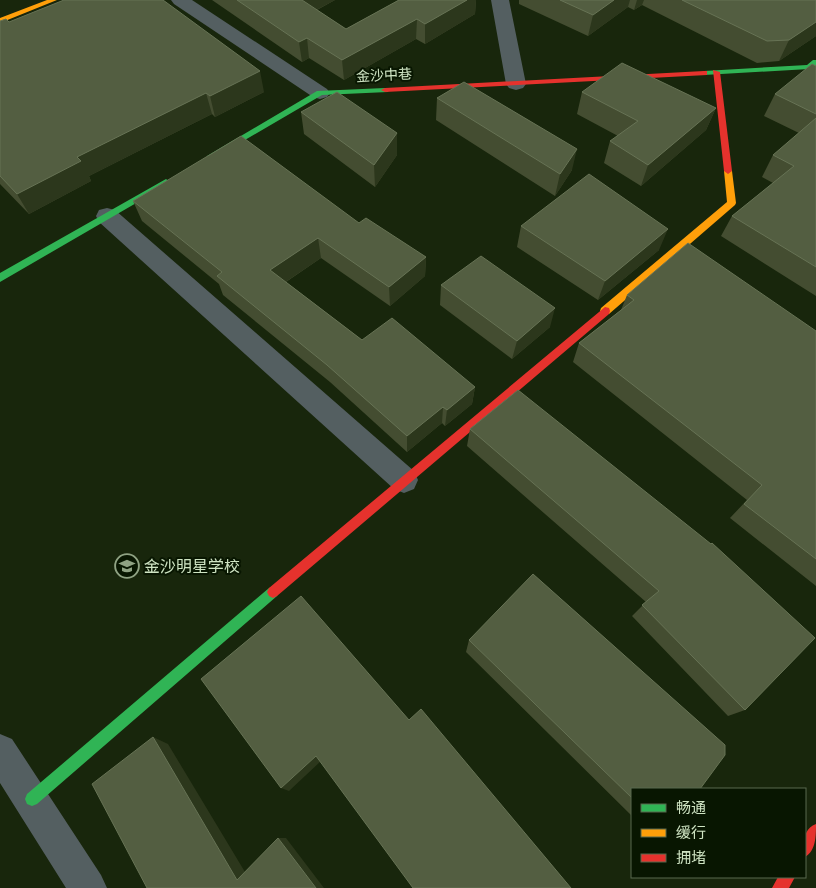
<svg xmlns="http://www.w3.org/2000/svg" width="816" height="888" font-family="'Exo 2','Noto Sans SC',sans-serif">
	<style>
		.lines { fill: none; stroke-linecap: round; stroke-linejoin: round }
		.street { fill: #545f61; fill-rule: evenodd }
		.fast { fill: #30b455; fill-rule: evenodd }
		.slow { fill: #ff9f0a; fill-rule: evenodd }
		.jam { fill: #e5322d; fill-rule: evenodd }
		.wall { fill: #444d31 }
		.shaded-wall { fill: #2c371c }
		.building { fill: #535e41; stroke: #677355 }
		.labels { text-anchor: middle; stroke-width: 4; stroke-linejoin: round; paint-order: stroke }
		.far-street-label { font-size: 14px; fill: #cfe4c3; stroke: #081601 }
		.poi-label { font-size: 16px; fill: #cfe4c3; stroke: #081601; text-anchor: start }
	</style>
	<rect width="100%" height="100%" fill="#18260c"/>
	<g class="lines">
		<!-- street -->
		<path class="street" d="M 171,0 L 192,0 L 327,89 L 330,93 L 327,97 L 320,99 L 313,97 L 174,4 Z
			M 491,0 L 509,0 L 526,84 L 523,88 L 516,90 L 509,88 L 506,84 Z
			M 107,208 L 115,210 L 414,471 L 418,480 L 414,489 L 404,493 L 394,489 L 99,222 L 96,216 L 99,210 Z
			M 0,734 L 12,739 L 101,875 L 107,888 L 66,888 L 0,783 Z"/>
		<!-- fast -->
		<path class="fast" d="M 813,60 L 816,60 L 816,66 L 809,69 L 704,75 L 700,73 L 704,71 L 807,65 Z
			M 385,88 L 389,90 L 388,92 L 322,95 L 214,158 L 211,159 L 207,156 L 317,91 Z
			M 166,179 L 170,182 L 169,184 L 0,282 L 0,273 Z
			M 273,586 L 277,588 L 279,592 L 277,596 L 37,804 L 32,806 L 27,804 L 25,799 L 27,794 L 269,588 Z"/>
		<!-- slow -->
		<path class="slow" d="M 47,0 L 57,0 L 0,23 L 0,18 Z
			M 728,168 L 732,171 L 736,203 L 735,205 L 609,314 L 601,314 L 600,311 L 601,308 L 727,202 L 724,171 Z"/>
		<!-- jam -->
		<path class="jam" d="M 713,70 L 720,72 L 732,171 L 728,174 L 724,171 Z
			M 704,71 L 707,71 L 707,75 L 385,92 L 381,90 L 385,88 Z
			M 605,307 L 609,308 L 610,311 L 609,314 L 277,596 L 273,598 L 269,596 L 267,592 L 269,588 Z
			M 816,824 C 816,836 816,851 805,857 C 804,844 802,829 816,824 Z
			M 778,877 L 795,877 L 789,888 L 772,888 Z"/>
	</g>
	<!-- wall -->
	<path class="wall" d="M 212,0 L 335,0 L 317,10 L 346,29 L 399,0 L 476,0 L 475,14 L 425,44 L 416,39 L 344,80 L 309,58 L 302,62 Z
		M 519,0 L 816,0 L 816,36 L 779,61 L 757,63 L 642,5 L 634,10 L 628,7 L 588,36 L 519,4 Z
		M 0,21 L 9,22 L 264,92 L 215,117 L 212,114 L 89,176 L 91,181 L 29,214 L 0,184 Z
		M 816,66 L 816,296 L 721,236 L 732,216 L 773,183 L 762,177 L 773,155 L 799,133 L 764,116 L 775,94 Z
		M 582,92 L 716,108 L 706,130 L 641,186 L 604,163 L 610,141 L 618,136 L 577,114 Z
		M 437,98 L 572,170 L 555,196 L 436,120 Z
		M 301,112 L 397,133 L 397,155 L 375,187 L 304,134 Z
		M 133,201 L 359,223 L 426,257 L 425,276 L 390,306 L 321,258 L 286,282 L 362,340 L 475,387 L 472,404 L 445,426 L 442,423 L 407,452 L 330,382 L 223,295 L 219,284 L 142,221 Z
		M 521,226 L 659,250 L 598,300 L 517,247 Z
		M 441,285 L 550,327 L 512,359 L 440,305 Z
		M 627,295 L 816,331 L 816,586 L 730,518 L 747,500 L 573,362 L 579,343 L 621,310 Z
		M 518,390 L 745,710 L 728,716 L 632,616 L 646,602 L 467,446 L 470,429 Z
		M 469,640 L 632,789 L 632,816 L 466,652 Z"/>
	<!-- shaded-wall -->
	<path class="shaded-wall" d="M 298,0 L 335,0 L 301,18 Z
		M 467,0 L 476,0 L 475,14 L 425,44 L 425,24 Z
		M 614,0 L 630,0 L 628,7 L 588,36 L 593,15 Z
		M 637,0 L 644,0 L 642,5 L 634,10 Z
		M 417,19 L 416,39 L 344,80 L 342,60 Z
		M 816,22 L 816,36 L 779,61 L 789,40 Z
		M 307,38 L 309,58 L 302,62 L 299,42 Z
		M 260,71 L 264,92 L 215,117 L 210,96 Z
		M 206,93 L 212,114 L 89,176 L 91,181 L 29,214 L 17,194 L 77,157 Z
		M 716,108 L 706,130 L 641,186 L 648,165 Z
		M 397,133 L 397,155 L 375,187 L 374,165 Z
		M 577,149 L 572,170 L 555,196 L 560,174 Z
		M 668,229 L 659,250 L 598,300 L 605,281 Z
		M 318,238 L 321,258 L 275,289 L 270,270 Z
		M 426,257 L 425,276 L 390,306 L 389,287 Z
		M 555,308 L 550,327 L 512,359 L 517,341 Z
		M 475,387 L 472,404 L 445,426 L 447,410 Z
		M 443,407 L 442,423 L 407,452 L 407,436 Z
		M 153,737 L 168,744 L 248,877 L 237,880 Z
		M 316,756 L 321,761 L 289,791 L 281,788 Z
		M 278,838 L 286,838 L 324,888 L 316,888 Z"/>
	<!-- building -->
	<path class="building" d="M 64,0 L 163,0 L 260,71 L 210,96 L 206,93 L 77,157 L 81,161 L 17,194 L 0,176 L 0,21 L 6,19 L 9,22 Z
		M 237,0 L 302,0 L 346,29 L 399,0 L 467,0 L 425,24 L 417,19 L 342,60 L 307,38 L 299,42 Z
		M 560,0 L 614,0 L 593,15 Z
		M 682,0 L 816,0 L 816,22 L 789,40 L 767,41 Z
		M 622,63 L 716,108 L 648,165 L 610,141 L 638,121 L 582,92 Z
		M 812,64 L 816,66 L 816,114 L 775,94 Z
		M 464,82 L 577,149 L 560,174 L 437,98 Z
		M 337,92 L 397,133 L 374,165 L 301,112 Z
		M 816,118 L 816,267 L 732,216 L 794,166 L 773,155 Z
		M 241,136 L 359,223 L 366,218 L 426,257 L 389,287 L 318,238 L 270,270 L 362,340 L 392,318 L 475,387 L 447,410 L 443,407 L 407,436 L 327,365 L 217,276 L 222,272 L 133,201 Z
		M 589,174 L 668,229 L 605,281 L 521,226 Z
		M 688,243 L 816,331 L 816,559 L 744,504 L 762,485 L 579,343 L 634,300 L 627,295 Z
		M 481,256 L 555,308 L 517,341 L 441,285 Z
		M 518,390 L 711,544 L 712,543 L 815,638 L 745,710 L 642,605 L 659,591 L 470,429 Z
		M 533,574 L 725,745 L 725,755 L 700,789 L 632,789 L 632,798 L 469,640 Z
		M 301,596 L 409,720 L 421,709 L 571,888 L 413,888 L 316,756 L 281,788 L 201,679 Z
		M 153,737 L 237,880 L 278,838 L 316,888 L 147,888 L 92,784 Z"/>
	<!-- icons -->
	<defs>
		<g id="school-ring" transform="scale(1.25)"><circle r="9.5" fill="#081601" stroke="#8fa283" stroke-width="1.5"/><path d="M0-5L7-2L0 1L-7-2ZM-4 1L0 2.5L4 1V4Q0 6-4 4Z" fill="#8fa283"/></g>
	</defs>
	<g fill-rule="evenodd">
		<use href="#school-ring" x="127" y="566"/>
	</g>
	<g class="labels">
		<!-- far-street labels -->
		<g class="far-street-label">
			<text transform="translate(384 75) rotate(-3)" y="5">金沙中巷</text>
		</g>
		<!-- poi labels -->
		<g class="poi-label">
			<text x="144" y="572">金沙明星学校</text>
		</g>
	</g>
	<!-- legend -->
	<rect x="631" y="788" width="175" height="90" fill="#081601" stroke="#58684f"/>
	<rect x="641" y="804" width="25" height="8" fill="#30b455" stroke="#58684f"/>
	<text x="676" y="813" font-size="15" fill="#cfe4c3">畅通</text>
	<rect x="641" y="829" width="25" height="8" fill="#ff9f0a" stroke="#58684f"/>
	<text x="676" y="838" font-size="15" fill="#cfe4c3">缓行</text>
	<rect x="641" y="854" width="25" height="8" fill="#e5322d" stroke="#58684f"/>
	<text x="676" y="863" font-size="15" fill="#cfe4c3">拥堵</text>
</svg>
